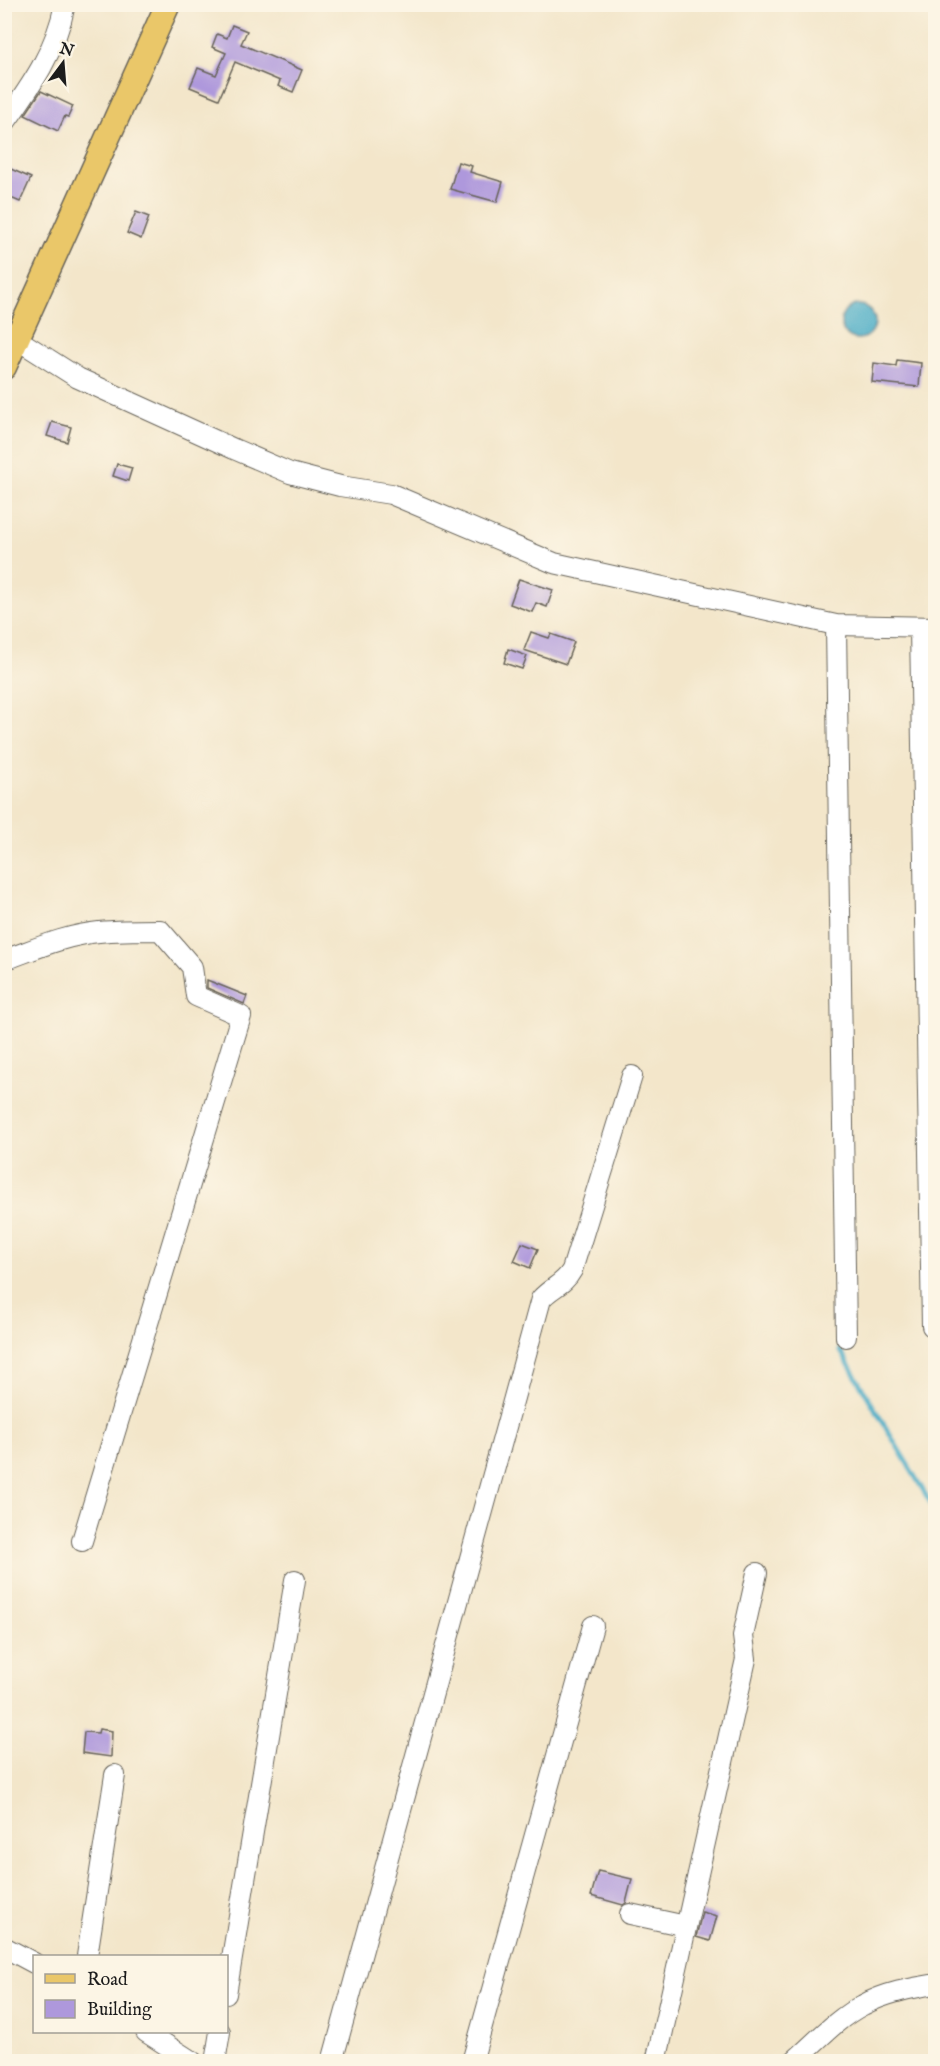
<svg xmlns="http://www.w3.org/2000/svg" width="940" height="2066" font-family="'IM FELL English',serif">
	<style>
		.water { fill: #46abc6; stroke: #316471; stroke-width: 1.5 }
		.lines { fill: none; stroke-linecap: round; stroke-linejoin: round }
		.stream { stroke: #46abc6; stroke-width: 4.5 }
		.building { fill: #ae98dc }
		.minor-casing { stroke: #676359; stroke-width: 22 }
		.major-casing { stroke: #676359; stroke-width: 27 }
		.minor { stroke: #fff; stroke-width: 20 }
		.major { stroke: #eac769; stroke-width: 24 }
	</style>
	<rect width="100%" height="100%" fill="#fcf5e5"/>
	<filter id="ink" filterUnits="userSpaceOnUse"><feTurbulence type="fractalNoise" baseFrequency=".0167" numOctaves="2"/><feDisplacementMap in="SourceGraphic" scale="12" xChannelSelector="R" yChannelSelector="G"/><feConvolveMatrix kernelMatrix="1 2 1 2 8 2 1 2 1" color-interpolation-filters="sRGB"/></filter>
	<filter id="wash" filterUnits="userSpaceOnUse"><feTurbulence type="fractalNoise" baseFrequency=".008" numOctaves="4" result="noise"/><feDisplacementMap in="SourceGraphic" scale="24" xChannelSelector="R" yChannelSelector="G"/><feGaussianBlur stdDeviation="1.35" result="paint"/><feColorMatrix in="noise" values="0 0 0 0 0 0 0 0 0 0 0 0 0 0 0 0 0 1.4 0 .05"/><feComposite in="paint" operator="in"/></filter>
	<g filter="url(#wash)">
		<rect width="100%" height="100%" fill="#f3e6ca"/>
		<!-- water -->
		<path class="water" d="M841 322a17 17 0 1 1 34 0a17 17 0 1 1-34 0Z"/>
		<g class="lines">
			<!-- stream -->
			<path class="stream" d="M 840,1350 L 936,1512"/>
		</g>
		<g id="blocks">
			<!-- building -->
			<path class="building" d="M 232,25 L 247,31 L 241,44 L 302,70 L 293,92 L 278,86 L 280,81 L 235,62 L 219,99 L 190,87 L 198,68 L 216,75 L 226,53 L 212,47 L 217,34 L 227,38 Z
				M 41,91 L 73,106 L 68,117 L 65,116 L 58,131 L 25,115 Z
				M 458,162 L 472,166 L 470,172 L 503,182 L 497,202 L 450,189 Z
				M 4,166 L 31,178 L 20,202 L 4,195 Z
				M 136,212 L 149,217 L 141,239 L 127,233 Z
				M 897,360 L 921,363 L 919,387 L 872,382 L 874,363 L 896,366 Z
				M 52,422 L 71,427 L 67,442 L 47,436 Z
				M 117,464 L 132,468 L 128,481 L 113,476 Z
				M 519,579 L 553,590 L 547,607 L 536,603 L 532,612 L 510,604 Z
				M 531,632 L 549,638 L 551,634 L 574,642 L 566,664 L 524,650 Z
				M 508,649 L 527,656 L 522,669 L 504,663 Z
				M 207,980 L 247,996 L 244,1004 L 207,988 Z
				M 522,1243 L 538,1249 L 530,1268 L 514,1261 Z
				M 99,1729 L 112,1731 L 111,1757 L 82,1753 L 84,1732 L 98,1733 Z
				M 598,1871 L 632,1879 L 626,1903 L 623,1905 L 591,1896 Z
				M 702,1912 L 717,1916 L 710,1941 L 696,1937 Z"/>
		</g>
	</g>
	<g filter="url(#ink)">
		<use href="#blocks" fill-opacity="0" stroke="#676359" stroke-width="1.5"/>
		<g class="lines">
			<!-- minor casing -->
			<g class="minor-casing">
				<path id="minor" d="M 4,124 C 31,86 56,51 65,4
					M 4,331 L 78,378 L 234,449 L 290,473 L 340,486 L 391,494 L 554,563 L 836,625 L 936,627
					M 836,625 L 846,1337
					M 920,628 L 932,1326
					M 4,960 C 35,949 66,935 99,932 C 119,930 140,930 160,930 L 192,967 L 196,996 L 241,1016 L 82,1541
					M 630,1914 L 686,1926
					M 4,1947 L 34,1963
					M 87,1956 L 115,1775
					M 226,1994 L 295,1580
					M 146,2032 L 193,2062
					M 215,2062 L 220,2032
					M 332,2062 L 541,1299 C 551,1287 564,1285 572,1270 L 632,1076
					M 472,2062 L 593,1626
					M 656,2062 L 746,1659 L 743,1636 L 757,1573
					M 793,2062 C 815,2043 837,2018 863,2005 C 885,1993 911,1988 936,1984"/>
			</g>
			<!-- major casing -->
			<g class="major-casing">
				<path id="major" d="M 4,367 L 168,4"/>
			</g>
			<!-- minor -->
			<use href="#minor" class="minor"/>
			<!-- major -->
			<use href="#major" class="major"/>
		</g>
	</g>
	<!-- margin -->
	<rect width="940" height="2066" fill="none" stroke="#fcf5e5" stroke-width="24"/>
	<!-- legend -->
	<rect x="33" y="1955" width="195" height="78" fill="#fcf5e5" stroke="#a29e95" stroke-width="1.5"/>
	<rect x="45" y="1974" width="30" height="9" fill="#eac769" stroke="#a29e95" stroke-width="1.5"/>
	<text x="87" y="1985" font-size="18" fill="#1c1c1c">Road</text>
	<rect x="45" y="2000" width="30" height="18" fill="#ae98dc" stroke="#a29e95" stroke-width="1.5"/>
	<text x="87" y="2015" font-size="18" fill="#1c1c1c">Building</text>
	<!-- north arrow -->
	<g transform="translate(63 63) rotate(16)" stroke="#fcf5e5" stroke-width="4.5" paint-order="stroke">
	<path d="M0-4.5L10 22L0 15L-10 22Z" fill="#1c1c1c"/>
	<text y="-9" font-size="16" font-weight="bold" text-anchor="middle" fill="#1c1c1c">N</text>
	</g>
</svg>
